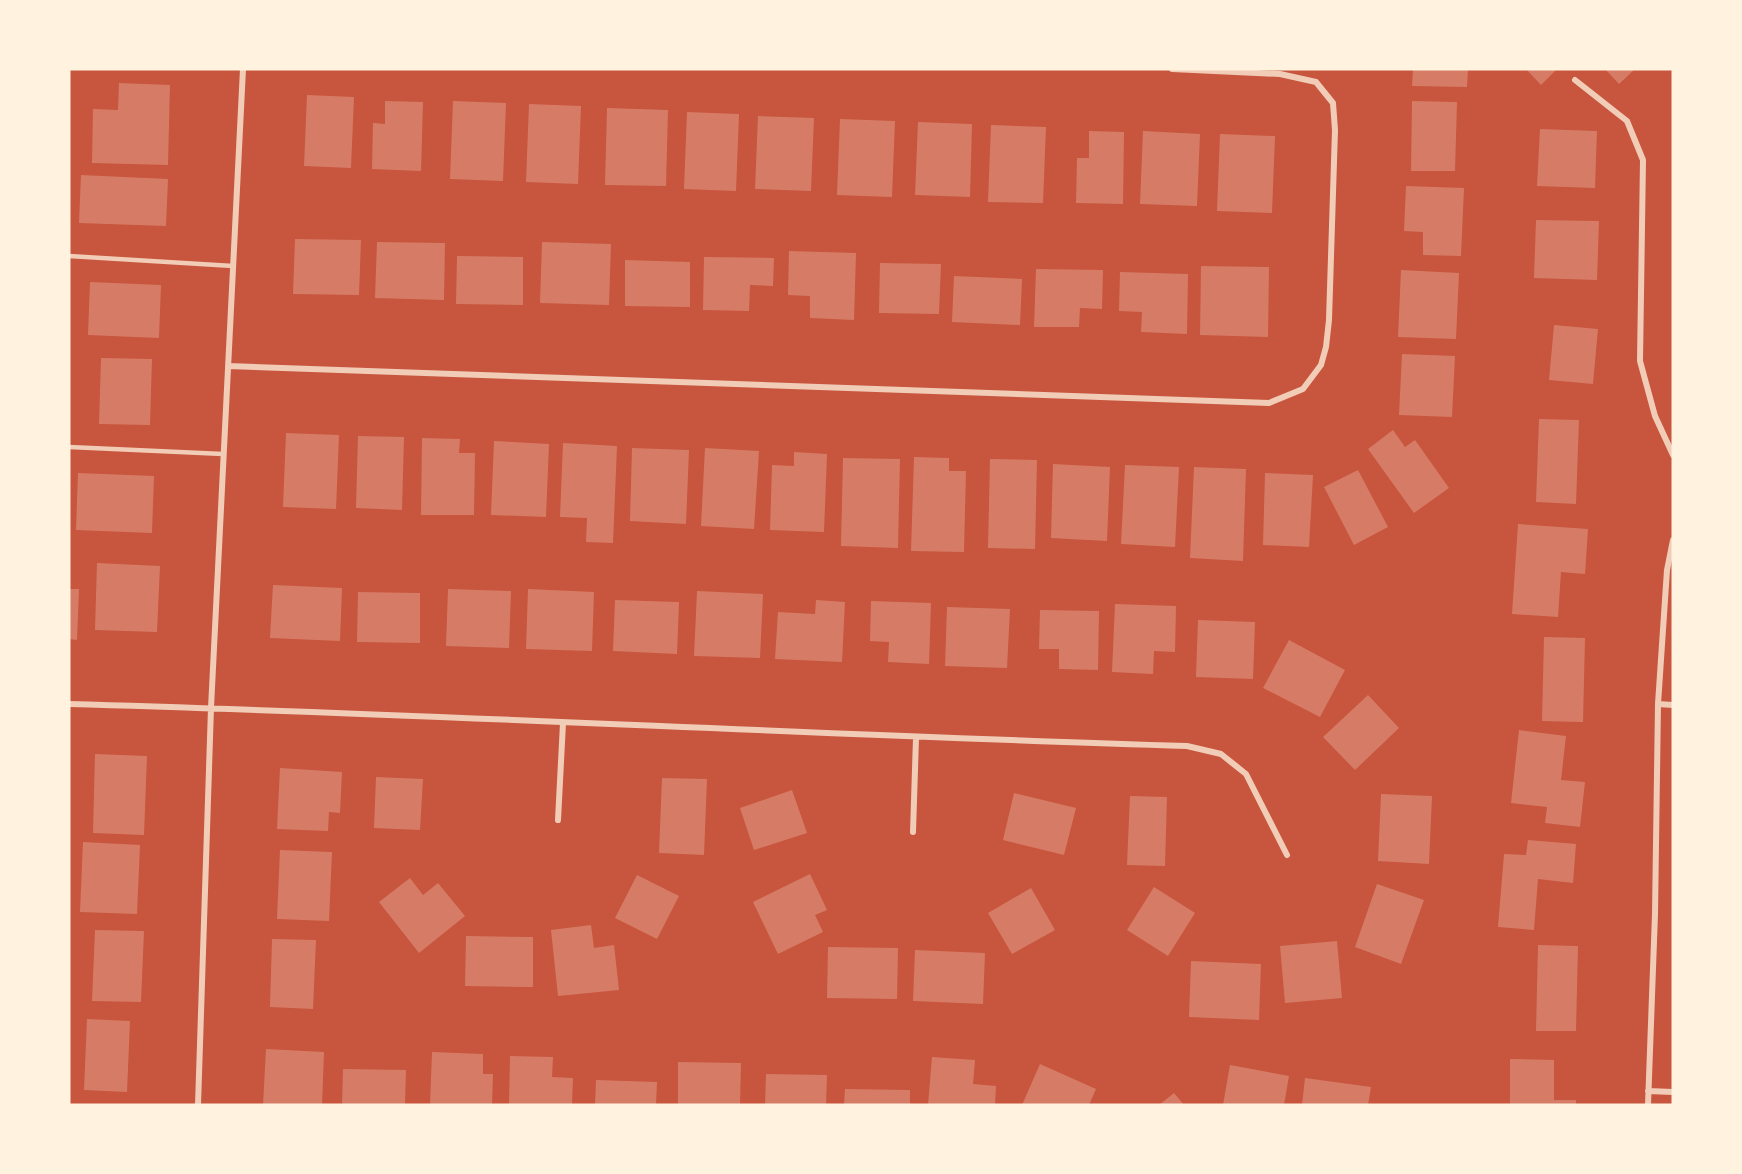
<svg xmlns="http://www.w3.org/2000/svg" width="1742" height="1174" font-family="Bitter,serif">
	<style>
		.building { fill: #d67c66 }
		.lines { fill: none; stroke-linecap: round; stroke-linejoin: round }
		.service { stroke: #f1ccb7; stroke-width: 4.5 }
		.minor { stroke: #f1ccb7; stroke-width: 6 }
	</style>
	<rect width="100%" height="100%" fill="#c8553d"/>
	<!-- building -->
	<path class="building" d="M 1413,69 L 1468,69 L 1467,87 L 1412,86 Z
		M 1526,69 L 1557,69 L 1541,85 Z
		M 1605,69 L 1635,69 L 1619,84 Z
		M 119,83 L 170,85 L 168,165 L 92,163 L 93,109 L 118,110 Z
		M 307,95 L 354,97 L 351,168 L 304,166 Z
		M 385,101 L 423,102 L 421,171 L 372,169 L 373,123 L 385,124 Z
		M 453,101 L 506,103 L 503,181 L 450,179 Z
		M 1412,101 L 1457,102 L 1455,171 L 1411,171 Z
		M 529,104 L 581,106 L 578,184 L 526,182 Z
		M 607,108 L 668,110 L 666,186 L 605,185 Z
		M 687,112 L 739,114 L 736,191 L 684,189 Z
		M 758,116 L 814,118 L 811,191 L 755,189 Z
		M 840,119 L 895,121 L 892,197 L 837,195 Z
		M 918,122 L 972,124 L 970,197 L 915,195 Z
		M 991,125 L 1046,127 L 1043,203 L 988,202 Z
		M 1540,129 L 1597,131 L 1595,188 L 1537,186 Z
		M 1089,131 L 1124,132 L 1123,204 L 1076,203 L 1077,158 L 1089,158 Z
		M 1143,131 L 1200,134 L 1197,206 L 1140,204 Z
		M 1220,134 L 1275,136 L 1272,213 L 1217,211 Z
		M 81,175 L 168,179 L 166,226 L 79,223 Z
		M 1406,186 L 1464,188 L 1461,256 L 1423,255 L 1423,232 L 1404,231 Z
		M 1536,220 L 1599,221 L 1597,280 L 1534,278 Z
		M 295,239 L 361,240 L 359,295 L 293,294 Z
		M 377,242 L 445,243 L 444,300 L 375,298 Z
		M 542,242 L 611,244 L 609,305 L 540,303 Z
		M 789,251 L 856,253 L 854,320 L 810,318 L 810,296 L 788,295 Z
		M 457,256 L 523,257 L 523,305 L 456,304 Z
		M 704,257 L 774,258 L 773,286 L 750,285 L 749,311 L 703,310 Z
		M 625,260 L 690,262 L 690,307 L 625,306 Z
		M 880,263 L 941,264 L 939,314 L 879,313 Z
		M 1201,266 L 1269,267 L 1268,337 L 1200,335 Z
		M 1036,269 L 1103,270 L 1102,309 L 1080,308 L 1079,327 L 1034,327 Z
		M 1401,270 L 1459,273 L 1456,339 L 1398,337 Z
		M 1120,272 L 1188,274 L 1187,334 L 1141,332 L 1142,312 L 1119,311 Z
		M 954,276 L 1022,279 L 1020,325 L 952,322 Z
		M 90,282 L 161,285 L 159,338 L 88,335 Z
		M 1554,325 L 1598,329 L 1593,384 L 1549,380 Z
		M 1402,354 L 1455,356 L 1452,417 L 1399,415 Z
		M 101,358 L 152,359 L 150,425 L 99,424 Z
		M 1539,419 L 1579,420 L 1576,504 L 1536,502 Z
		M 1393,430 L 1405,447 L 1415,440 L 1449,488 L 1414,513 L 1368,449 Z
		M 286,433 L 339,435 L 336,509 L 283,507 Z
		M 358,436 L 404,437 L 402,510 L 356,508 Z
		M 422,438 L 460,439 L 459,453 L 475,453 L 474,515 L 421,515 Z
		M 494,441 L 549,444 L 546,517 L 491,515 Z
		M 563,443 L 617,446 L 613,543 L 586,542 L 587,518 L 560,517 Z
		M 632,448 L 689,450 L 686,524 L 630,521 Z
		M 705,448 L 759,451 L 754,529 L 701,526 Z
		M 794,452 L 827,454 L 824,532 L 770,530 L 772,465 L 794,466 Z
		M 914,457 L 949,458 L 949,471 L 966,471 L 964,552 L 911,551 Z
		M 843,458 L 900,459 L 898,548 L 841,546 Z
		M 990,459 L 1037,460 L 1035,549 L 988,548 Z
		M 1053,464 L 1110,467 L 1107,541 L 1051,538 Z
		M 1125,465 L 1179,467 L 1175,547 L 1121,544 Z
		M 1194,467 L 1246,469 L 1243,561 L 1190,558 Z
		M 1358,470 L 1388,527 L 1354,545 L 1324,487 Z
		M 78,473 L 154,476 L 152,533 L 76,530 Z
		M 1265,473 L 1313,475 L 1309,547 L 1263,545 Z
		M 1518,524 L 1588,529 L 1585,574 L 1561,572 L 1558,617 L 1512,614 Z
		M 97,563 L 160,566 L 157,632 L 95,630 Z
		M 273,585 L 342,588 L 340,641 L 270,638 Z
		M 69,589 L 79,589 L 77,640 L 69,639 Z
		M 448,589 L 511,591 L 509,648 L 446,646 Z
		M 528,589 L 594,592 L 592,651 L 526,649 Z
		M 697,591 L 763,594 L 760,658 L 694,656 Z
		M 358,592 L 420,593 L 420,643 L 357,642 Z
		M 615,600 L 679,602 L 677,654 L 613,651 Z
		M 816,600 L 845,602 L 842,662 L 775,659 L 778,612 L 815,614 Z
		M 871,601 L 931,603 L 929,664 L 888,662 L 889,642 L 870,641 Z
		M 1115,604 L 1176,606 L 1175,652 L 1154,651 L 1153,674 L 1112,672 Z
		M 947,607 L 1010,609 L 1007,668 L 945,666 Z
		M 1040,610 L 1099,611 L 1098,670 L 1059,669 L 1059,649 L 1039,649 Z
		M 1198,620 L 1255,622 L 1253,679 L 1196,677 Z
		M 1544,637 L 1585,638 L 1583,722 L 1542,721 Z
		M 1289,640 L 1345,670 L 1320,717 L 1263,688 Z
		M 1368,695 L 1399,728 L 1355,770 L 1323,737 Z
		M 1519,730 L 1566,736 L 1561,780 L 1585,782 L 1580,827 L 1545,823 L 1547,807 L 1511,803 Z
		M 95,754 L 147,756 L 144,835 L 93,833 Z
		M 280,768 L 342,772 L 340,813 L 329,812 L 328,831 L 277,829 Z
		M 376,777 L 423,779 L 420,830 L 374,828 Z
		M 662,778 L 707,779 L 704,855 L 659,853 Z
		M 792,790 L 807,833 L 754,850 L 740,808 Z
		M 1014,793 L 1076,808 L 1064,855 L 1003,840 Z
		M 1381,794 L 1432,796 L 1429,864 L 1378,861 Z
		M 1130,796 L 1167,797 L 1165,866 L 1127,865 Z
		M 1528,840 L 1576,844 L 1573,883 L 1538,879 L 1534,930 L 1498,927 L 1504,854 L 1526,855 Z
		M 83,842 L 140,845 L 137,914 L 80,912 Z
		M 280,850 L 332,852 L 329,921 L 277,919 Z
		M 810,874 L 827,910 L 815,915 L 823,932 L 778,954 L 753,902 Z
		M 637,875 L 679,896 L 657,939 L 615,918 Z
		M 410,878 L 423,895 L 438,883 L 465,916 L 419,953 L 379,902 Z
		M 1377,884 L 1424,900 L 1401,964 L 1355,947 Z
		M 1154,887 L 1195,913 L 1168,956 L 1127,930 Z
		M 1031,888 L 1055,930 L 1012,954 L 988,913 Z
		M 591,925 L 594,948 L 614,945 L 619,990 L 558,996 L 551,930 Z
		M 95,930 L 144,931 L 141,1002 L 92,1001 Z
		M 466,936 L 533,937 L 533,987 L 465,986 Z
		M 272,939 L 316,940 L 313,1009 L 270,1007 Z
		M 1337,941 L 1342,998 L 1285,1003 L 1280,946 Z
		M 1538,945 L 1578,946 L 1576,1031 L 1536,1031 Z
		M 828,947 L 898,948 L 897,999 L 827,998 Z
		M 915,950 L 985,953 L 983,1004 L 913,1001 Z
		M 1191,961 L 1261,964 L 1259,1020 L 1189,1017 Z
		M 87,1019 L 130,1021 L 127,1092 L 84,1090 Z
		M 266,1049 L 324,1052 L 322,1105 L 263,1105 Z
		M 432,1052 L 483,1054 L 483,1074 L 493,1074 L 492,1105 L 430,1105 Z
		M 510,1056 L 553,1057 L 552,1077 L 573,1078 L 572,1105 L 509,1105 Z
		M 932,1057 L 975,1060 L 973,1084 L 996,1086 L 995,1105 L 928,1105 Z
		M 1510,1059 L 1554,1060 L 1554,1100 L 1576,1100 L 1576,1105 L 1510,1105 Z
		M 678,1062 L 741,1063 L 740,1105 L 678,1105 Z
		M 1040,1064 L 1096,1089 L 1089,1105 L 1022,1105 Z
		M 1230,1065 L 1289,1076 L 1284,1105 L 1223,1105 Z
		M 343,1069 L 406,1070 L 405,1105 L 342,1105 Z
		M 766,1074 L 827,1075 L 826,1105 L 765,1105 Z
		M 1305,1078 L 1371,1087 L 1368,1105 L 1302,1105 Z
		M 596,1080 L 657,1082 L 656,1105 L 595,1105 Z
		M 845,1089 L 910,1090 L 910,1105 L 844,1105 Z
		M 1174,1093 L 1184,1105 L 1159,1105 Z"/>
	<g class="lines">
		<!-- service -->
		<path class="service" d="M 69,256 L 233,266
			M 69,447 L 223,454"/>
		<!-- minor -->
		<path class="minor" d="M 1575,80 L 1627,121 L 1643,160 L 1640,361 L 1655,416 L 1673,455
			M 228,366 L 1269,403 L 1303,389 L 1321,365 L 1326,347 L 1329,320 L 1335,130 L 1333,103 L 1316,82 L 1280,74 L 1172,69
			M 69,704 C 442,714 814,735 1187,746 L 1221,754 L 1246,774 L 1287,855
			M 1658,704 L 1673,705
			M 558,820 L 563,723
			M 913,832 L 916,738
			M 1648,1091 L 1673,1092
			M 198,1105 L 211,708 L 243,69
			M 1648,1105 L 1655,914 L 1658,704 L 1667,570 L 1673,540"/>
	</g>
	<!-- border -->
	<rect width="1742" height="1174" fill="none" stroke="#fff3e0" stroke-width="141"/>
</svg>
